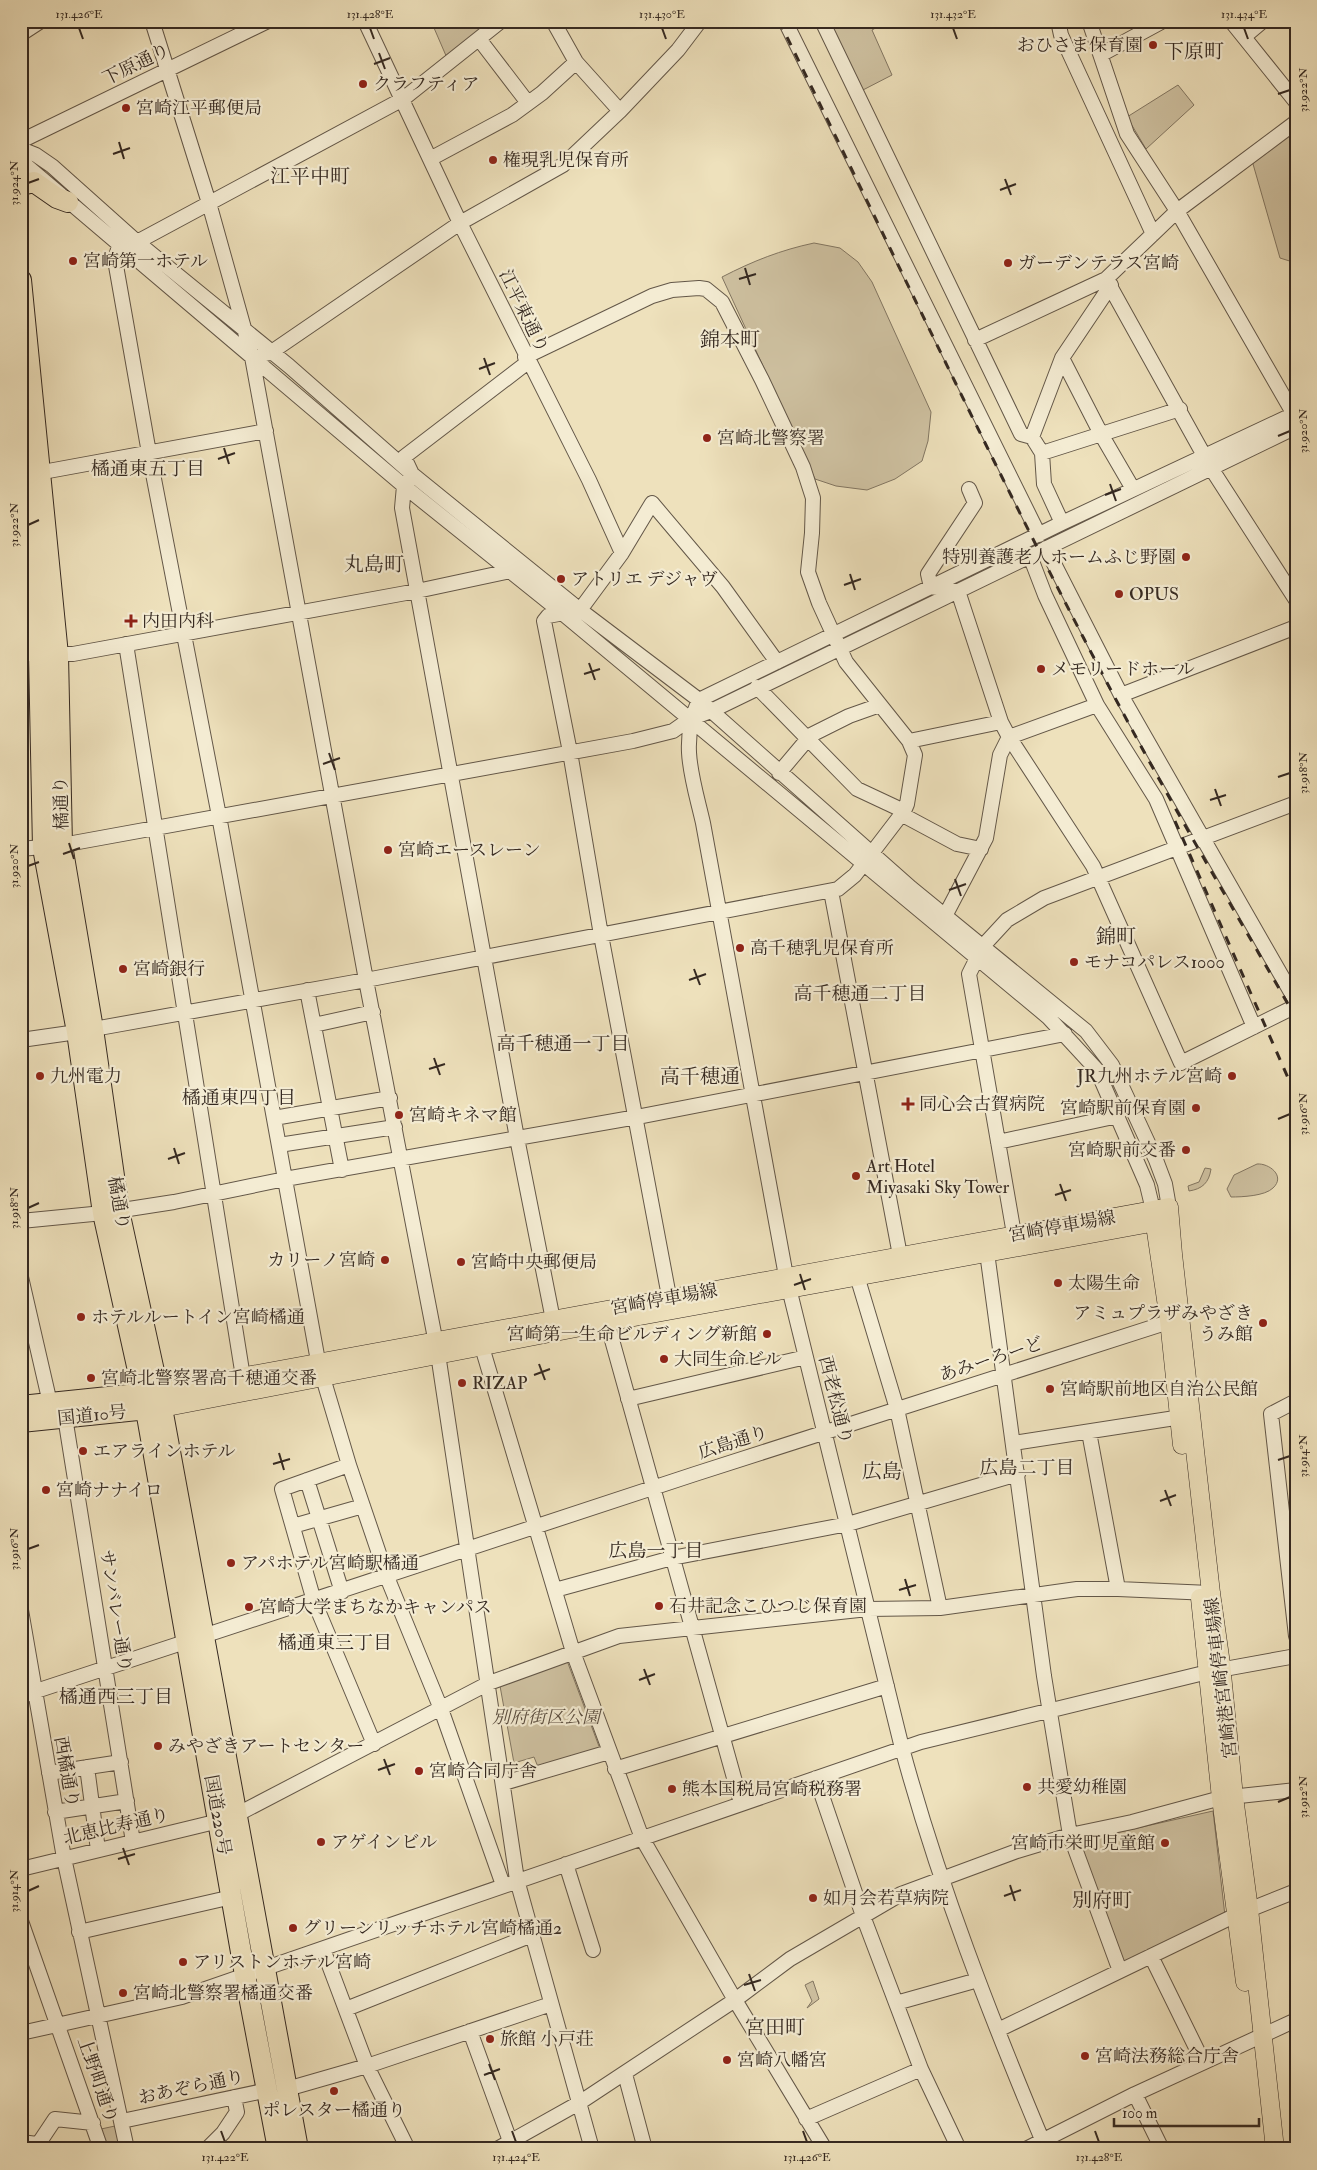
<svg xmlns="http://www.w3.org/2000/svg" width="1317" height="2170" font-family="'IM FELL Double Pica','Noto Serif JP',serif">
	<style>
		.green { fill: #cfc2a2; stroke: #827662 }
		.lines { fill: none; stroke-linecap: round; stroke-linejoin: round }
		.minor-casing { stroke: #635748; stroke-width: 16 }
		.major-casing { stroke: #352921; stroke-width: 19 }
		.highway-casing { stroke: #352921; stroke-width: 22 }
		.minor { stroke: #f4ecd3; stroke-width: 14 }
		.major { stroke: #eee1bc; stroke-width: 18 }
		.highway { stroke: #eee1bc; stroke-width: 20 }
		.rail { stroke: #352921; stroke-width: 3; stroke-dasharray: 9 9; stroke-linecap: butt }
		.ticks { fill: none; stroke: #352921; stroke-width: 2 }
		.poi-dot { fill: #8f2418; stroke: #f4ecd3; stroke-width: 2 }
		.labels { text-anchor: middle; stroke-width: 4.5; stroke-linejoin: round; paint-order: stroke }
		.poi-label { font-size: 18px; fill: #352921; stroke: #f4ecd3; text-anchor: start }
		.street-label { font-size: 18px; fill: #352921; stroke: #f4ecd3 }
		.park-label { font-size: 18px; font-style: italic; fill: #5c4f41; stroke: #f4ecd3 }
		.neighbourhood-label { font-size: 19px; fill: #352921; stroke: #f4ecd3 }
		.quarter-label { font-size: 20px; fill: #352921; stroke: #f4ecd3 }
		.neatline { fill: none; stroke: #352921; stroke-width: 2 }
		.ticks-label { font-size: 12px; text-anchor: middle; fill: #352921 }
	</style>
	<rect width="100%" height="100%" fill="#eee1bc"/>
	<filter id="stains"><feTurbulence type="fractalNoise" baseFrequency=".004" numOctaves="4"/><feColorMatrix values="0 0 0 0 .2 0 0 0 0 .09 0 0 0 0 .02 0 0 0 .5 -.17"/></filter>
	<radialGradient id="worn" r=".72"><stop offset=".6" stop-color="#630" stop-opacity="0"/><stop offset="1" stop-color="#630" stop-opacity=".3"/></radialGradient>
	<!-- green -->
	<path class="green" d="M 431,21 L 493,21 L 447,58 Z
		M 827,21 L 888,21 L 872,30 L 892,75 L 861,91 Z
		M 1178,85 L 1194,105 L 1146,149 L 1127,117 Z
		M 1296,124 L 1296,263 L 1280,258 L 1251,157 Z
		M 814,243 L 840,248 L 858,262 L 872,282 L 931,412 L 928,441 L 922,461 L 895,479 L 867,490 L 836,486 L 815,479 L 722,277 C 753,261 781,250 814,243 Z
		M 1257,1164 C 1269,1163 1286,1176 1273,1188 C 1265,1196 1242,1197 1231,1197 L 1227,1189 L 1234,1175 Z
		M 1205,1168 L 1211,1169 C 1209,1183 1202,1189 1189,1191 L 1188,1186 L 1199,1182 Z
		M 566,1658 L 600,1749 L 538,1767 L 534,1757 L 514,1763 L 500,1686 Z
		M 1213,1811 L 1225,1916 L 1124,1962 L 1077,1850 L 1084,1840 Z
		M 813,1981 L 819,1999 L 807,2008 L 812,2001 L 805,1985 Z
		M 115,2126 L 120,2149 L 118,2144 L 114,2145 L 115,2149 L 105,2149 L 101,2129 Z"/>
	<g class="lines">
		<!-- minor casing -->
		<g class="minor-casing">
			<path id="minor" d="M 152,21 L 209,203 L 252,357 L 366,980 L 438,1354 L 517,1880 L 592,2149
				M 365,21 L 460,223 L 589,480 L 622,553
				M 553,21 L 576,62 L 620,111
				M 785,21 L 1039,535
				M 822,21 L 1021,434 L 1032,437 L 1042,453 L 1044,484 L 1062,523
				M 1058,21 L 1061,35 L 1153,234
				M 1089,21 L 1127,134 L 1177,211 L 1296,418
				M 1231,21 L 1296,102
				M 21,34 L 41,21
				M 1244,37 L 1263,21
				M 479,39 L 528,103
				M 1102,54 L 1163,21
				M 21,141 L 268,21
				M 21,149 L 36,155 L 52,166 L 137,242 L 289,366 L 412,474 L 580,610 L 699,700 L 911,888 L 1086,1031 L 1112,1065 L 1156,1160 L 1165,1184 L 1169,1207
				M 430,159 L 512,115 L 542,93 L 576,62
				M 21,161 L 404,486 L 561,612 L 1048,1017 L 1097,1070 L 1147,1185 L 1153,1210
				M 137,242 L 403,99 L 501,21
				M 119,246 L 115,260 L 149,453 L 219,816 L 318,1361 L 349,1465 L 387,1577 L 441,1709 L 503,1885
				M 1106,279 L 1211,468 L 1296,600
				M 975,340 L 1106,279 L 1177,211 L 1296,122
				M 263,354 L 270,353 L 460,223 L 563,165 L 620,111 L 678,50 L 700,21
				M 1062,358 L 1101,434 L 1133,489
				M 528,362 L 404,457 L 412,474 L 404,486 L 402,508 L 517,1138 L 555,1330
				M 1032,437 L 1062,358 L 1111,285
				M 1042,453 L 1180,409
				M 32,474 L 266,431
				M 969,489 L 975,503 L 928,574 L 931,587 L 958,591 L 1001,722 L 1009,737 L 1093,866 L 1181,1063 L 1296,1006
				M 1046,548 L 1121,695 L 1296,1001
				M 1030,556 L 1045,595 L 1097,705 L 1156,799 L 1254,1027
				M 126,644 L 243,1377
				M 21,654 L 73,654 L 417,591 L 510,571
				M 757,687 L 857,789 L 904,811
				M 1121,695 L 1296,627
				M 909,741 L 1001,722
				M 779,773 L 811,735 L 849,716 L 880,705
				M 901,814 L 957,844 L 981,849
				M 21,849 L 62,845 L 633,741 L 673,731 L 690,719 L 711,711 L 1296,427
				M 831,891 L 902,1266
				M 945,916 L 986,838 L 1000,755 L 1009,737 L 1097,705
				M 307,990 L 342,1170
				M 314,1025 L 373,1012
				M 21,1040 L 77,1032 L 366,980 L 838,889 L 855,875 L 904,811 L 907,804 L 915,755 L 909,741 L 846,662 L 819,603 L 808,572 L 812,533 L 813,498 L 803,467 L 762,380 L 722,302 L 706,289 L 699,288 L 672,290 L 652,296 L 525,357
				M 274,1118 L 390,1098
				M 998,1142 L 1118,1116
				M 279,1145 L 395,1127
				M 21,1221 L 103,1213 L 174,1202 L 285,1179 L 637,1117 L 1065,1034
				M 1019,1244 L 1014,1234 L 969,974 L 983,946 L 1007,920 L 1044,898 L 1296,803
				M 986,1245 L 1044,1676 L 1070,1835 L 1120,1971
				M 858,1268 L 857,1276 L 897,1409 L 940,1608
				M 21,1277 L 50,1403
				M 671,1307 L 601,935 L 570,752 L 544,621 L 548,616 L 580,610 L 622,553 L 652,503 L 723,587 L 777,662
				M 607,1322 L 741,1803
				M 482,1347 L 573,1652 L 642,1838 L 735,2000 L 825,2149
				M 628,1399 L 806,1357
				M 1296,1401 L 1271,1414 L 1296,1636
				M 65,1417 L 133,1842
				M 1089,1432 L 1118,1589
				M 1014,1443 L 1188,1416
				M 349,1465 L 282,1489 L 314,1601 L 374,1744
				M 307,1480 L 342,1592
				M 293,1526 L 363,1506
				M 555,1590 L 672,1558 L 848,1524 L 1018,1474
				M 21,1610 L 64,1858 L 127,2149
				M 21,1696 L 695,1474 L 1178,1319
				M 87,1767 L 98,1850
				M 615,1769 L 887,1686
				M 49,1773 L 121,1762
				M 816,1778 L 863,1916 L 921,2069 L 959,2149
				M 504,1783 L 609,1752
				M 55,1812 L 127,1801
				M 566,1864 L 593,1950
				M 21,1869 L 219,1821 L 236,1815 L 489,1683 L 619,1636 L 868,1609 L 940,1608 L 1077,1589 L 1118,1589 L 1210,1593
				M 21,1921 L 101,2149
				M 79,1932 L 232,1897
				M 323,1949 L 367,2066 L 408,2149
				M 1151,1956 L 1203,2062
				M 896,2003 L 978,1980
				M 346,2009 L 532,1935
				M 998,2030 L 1236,1915 L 1296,1891
				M 470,2031 L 510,2141
				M 21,2033 L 182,1997 L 921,1742 L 1208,1672 L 1296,1656
				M 625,2074 L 645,2149
				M 287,2089 L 367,2066 L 551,2004
				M 1135,2094 L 1162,2149
				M 806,2119 L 921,2069
				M 122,2121 L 268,2090
				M 21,2142 L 37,2144
				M 35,2149 L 55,2119 L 93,2123
				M 207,2149 L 223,2133 L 237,2112 L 234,2097
				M 497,2149 L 579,2103 L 735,2000 L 790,1959 L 901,1894 L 1017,1851 L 1070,1835 L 1132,1822 L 1221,1798 L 1296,1790
				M 1026,2149 L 1135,2094 L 1296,2020
				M 1046,2149 C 991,2018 939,1885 902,1748 L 786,1276 L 703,823 C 693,779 679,744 699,700 L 1062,523 L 1296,413"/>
		</g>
		<!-- major casing -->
		<g class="major-casing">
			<path id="major" d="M 1153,1211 L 1169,1320 L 1182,1445
				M 159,1392 L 1169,1207 L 1173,1254 L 1211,1593 L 1221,1664 L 1234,1797 L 1249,1909 L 1275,2149
				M 162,1408 L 607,1322 L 1167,1220
				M 1200,1598 L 1221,1798 L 1245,1982"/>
		</g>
		<!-- highway casing -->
		<g class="highway-casing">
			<path id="highway" d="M 21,185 L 34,182 L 57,198 L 68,202
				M 21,280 L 58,655 L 62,845 L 93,1029 L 119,1211 L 162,1408 L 298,2149
				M 21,445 L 39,655 L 43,848 L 77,1032 L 103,1213 L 143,1393 L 245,1975 L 278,2149
				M 21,1406 L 157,1392
				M 21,1422 L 157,1408"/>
		</g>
		<!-- minor -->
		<use href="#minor" class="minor"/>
		<!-- major -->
		<use href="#major" class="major"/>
		<!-- highway -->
		<use href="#highway" class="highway"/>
		<!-- rail -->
		<path class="rail" d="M 779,21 C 895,255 1005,493 1129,724 C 1182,823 1240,920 1296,1018
			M 1175,821 L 1296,1096"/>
	</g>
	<!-- ticks -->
	<path class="ticks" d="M 79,28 L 83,39M 370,28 L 374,39M 662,28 L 666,39M 953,28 L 957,39M 1244,28 L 1248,39M 379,53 L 385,69M 374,64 L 390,58M 1278,94 L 1290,90M 119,142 L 124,159M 113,154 L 130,148M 1005,179 L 1011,195M 28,183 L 39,179M 1000,190 L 1016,184M 745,268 L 750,285M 739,279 L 756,274M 484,358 L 490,375M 479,369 L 495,363M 1278,436 L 1290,431M 224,448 L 229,464M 218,459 L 235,453M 1110,484 L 1116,501M 1105,495 L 1121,489M 28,525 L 39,520M 850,574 L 855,590M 844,585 L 861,579M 589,663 L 595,680M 584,674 L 600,669M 329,753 L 335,770M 323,764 L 340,758M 1278,777 L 1290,773M 1215,789 L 1221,806M 1210,800 L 1226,795M 69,843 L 74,859M 63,854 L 80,848M 28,866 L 39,862M 955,879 L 961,896M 949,890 L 966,884M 694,969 L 700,985M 689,980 L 706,974M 434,1058 L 440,1075M 429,1069 L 445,1064M 1278,1119 L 1290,1114M 174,1148 L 179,1164M 168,1159 L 185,1153M 1060,1184 L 1066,1201M 1055,1195 L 1071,1190M 28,1208 L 39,1203M 800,1274 L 805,1290M 794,1285 L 811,1279M 539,1364 L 545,1380M 534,1375 L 550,1369M 279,1453 L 284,1470M 1278,1460 L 1290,1456M 273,1464 L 290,1459M 1165,1490 L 1171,1506M 1160,1501 L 1176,1495M 28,1549 L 39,1545M 905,1579 L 910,1596M 899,1590 L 916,1585M 644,1669 L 650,1685M 639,1680 L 655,1674M 384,1759 L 390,1775M 378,1770 L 395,1764M 1278,1802 L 1290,1797M 123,1848 L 129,1865M 118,1859 L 135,1854M 1010,1885 L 1015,1901M 28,1891 L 39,1886M 1004,1896 L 1021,1890M 749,1974 L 755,1991M 744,1985 L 761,1980M 489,2064 L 495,2080M 484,2075 L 500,2069M 221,2131 L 225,2142M 512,2131 L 516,2142M 803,2131 L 807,2142M 1095,2131 L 1099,2142"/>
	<!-- markers -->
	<g class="poi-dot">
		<circle cx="1153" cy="45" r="5"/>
		<circle cx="363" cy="84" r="5"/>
		<circle cx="126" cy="108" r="5"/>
		<circle cx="493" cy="160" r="5"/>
		<circle cx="73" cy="261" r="5"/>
		<circle cx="1008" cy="263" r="5"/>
		<circle cx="707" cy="438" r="5"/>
		<circle cx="1186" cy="557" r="5"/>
		<circle cx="561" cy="579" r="5"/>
		<circle cx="1119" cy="594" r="5"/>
		<path d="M128.5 613.5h5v5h5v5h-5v5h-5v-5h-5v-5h5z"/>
		<circle cx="1041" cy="669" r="5"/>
		<circle cx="388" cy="850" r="5"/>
		<circle cx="740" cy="948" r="5"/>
		<circle cx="1074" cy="962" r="5"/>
		<circle cx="123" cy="969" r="5"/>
		<circle cx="40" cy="1076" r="5"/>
		<circle cx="1232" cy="1076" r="5"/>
		<path d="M905.5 1096.5h5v5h5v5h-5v5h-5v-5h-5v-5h5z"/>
		<circle cx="1196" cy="1108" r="5"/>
		<circle cx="399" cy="1115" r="5"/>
		<circle cx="1186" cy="1150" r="5"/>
		<circle cx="856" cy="1176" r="5"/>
		<circle cx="385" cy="1260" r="5"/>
		<circle cx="461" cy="1262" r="5"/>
		<circle cx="1058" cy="1283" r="5"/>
		<circle cx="81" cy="1317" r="5"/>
		<circle cx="1263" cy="1323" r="5"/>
		<circle cx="767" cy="1334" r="5"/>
		<circle cx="664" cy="1359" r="5"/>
		<circle cx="91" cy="1378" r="5"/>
		<circle cx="462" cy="1383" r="5"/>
		<circle cx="1050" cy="1389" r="5"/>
		<circle cx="83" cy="1451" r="5"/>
		<circle cx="46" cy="1490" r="5"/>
		<circle cx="231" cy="1563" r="5"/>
		<circle cx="659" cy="1606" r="5"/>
		<circle cx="249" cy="1607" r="5"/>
		<circle cx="158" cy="1746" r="5"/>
		<circle cx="419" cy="1771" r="5"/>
		<circle cx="1027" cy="1787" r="5"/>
		<circle cx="672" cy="1789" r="5"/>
		<circle cx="321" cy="1842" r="5"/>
		<circle cx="1165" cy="1843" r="5"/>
		<circle cx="813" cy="1898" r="5"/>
		<circle cx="293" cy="1928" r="5"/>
		<circle cx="183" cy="1962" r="5"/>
		<circle cx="123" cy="1993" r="5"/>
		<circle cx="490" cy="2039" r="5"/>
		<circle cx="1085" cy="2056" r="5"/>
		<circle cx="727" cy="2060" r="5"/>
		<circle cx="334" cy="2091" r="5"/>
	</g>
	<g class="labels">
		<!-- poi labels -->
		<g class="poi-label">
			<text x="1143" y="51" text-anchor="end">おひさま保育園</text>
			<text x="373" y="90">クラフティア</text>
			<text x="136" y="114">宮崎江平郵便局</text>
			<text x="503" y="166">権現乳児保育所</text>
			<text x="83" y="267">宮崎第一ホテル</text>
			<text x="1018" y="269">ガーデンテラス宮崎</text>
			<text x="717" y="444">宮崎北警察署</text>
			<text x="1176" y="563" text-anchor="end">特別養護老人ホームふじ野園</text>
			<text x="571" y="585">アトリエ デジャヴ</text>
			<text x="1129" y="600">OPUS</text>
			<text x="142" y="627">内田内科</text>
			<text x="1051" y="675">メモリードホール</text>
			<text x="398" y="856">宮崎エースレーン</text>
			<text x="750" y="954">高千穂乳児保育所</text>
			<text x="1084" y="968">モナコパレス1000</text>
			<text x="133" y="975">宮崎銀行</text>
			<text x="50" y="1082">九州電力</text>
			<text x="1222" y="1082" text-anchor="end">JR九州ホテル宮崎</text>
			<text x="919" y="1110">同心会古賀病院</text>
			<text x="1186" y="1114" text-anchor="end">宮崎駅前保育園</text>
			<text x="409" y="1121">宮崎キネマ館</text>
			<text x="1176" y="1156" text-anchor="end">宮崎駅前交番</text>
			<text x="866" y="1172">Art Hotel<tspan x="866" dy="21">Miyasaki Sky Tower</tspan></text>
			<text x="375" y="1266" text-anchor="end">カリーノ宮崎</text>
			<text x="471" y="1268">宮崎中央郵便局</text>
			<text x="1068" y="1289">太陽生命</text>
			<text x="1253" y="1319" text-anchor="end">アミュプラザみやざき<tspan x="1253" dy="21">うみ館</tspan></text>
			<text x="91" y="1323">ホテルルートイン宮崎橘通</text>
			<text x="757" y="1340" text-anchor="end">宮崎第一生命ビルディング新館</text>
			<text x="674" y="1365">大同生命ビル</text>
			<text x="101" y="1384">宮崎北警察署高千穂通交番</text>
			<text x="472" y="1389">RIZAP</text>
			<text x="1060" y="1395">宮崎駅前地区自治公民館</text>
			<text x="93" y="1457">エアラインホテル</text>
			<text x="56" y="1496">宮崎ナナイロ</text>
			<text x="241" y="1569">アパホテル宮崎駅橘通</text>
			<text x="669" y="1612">石井記念こひつじ保育園</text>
			<text x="259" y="1613">宮崎大学まちなかキャンパス</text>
			<text x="168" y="1752">みやざきアートセンター</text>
			<text x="429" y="1777">宮崎合同庁舎</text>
			<text x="1037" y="1793">共愛幼稚園</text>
			<text x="682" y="1795">熊本国税局宮崎税務署</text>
			<text x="331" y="1848">アゲインビル</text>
			<text x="1155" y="1849" text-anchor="end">宮崎市栄町児童館</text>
			<text x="823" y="1904">如月会若草病院</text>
			<text x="303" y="1934">グリーンリッチホテル宮崎橘通2</text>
			<text x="193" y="1968">アリストンホテル宮崎</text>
			<text x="133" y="1999">宮崎北警察署橘通交番</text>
			<text x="500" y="2045">旅館 小戸荘</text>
			<text x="1095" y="2062">宮崎法務総合庁舎</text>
			<text x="737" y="2066">宮崎八幡宮</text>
			<text x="334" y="2116" text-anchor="middle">ポレスター橘通り</text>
		</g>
		<!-- street labels -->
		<g class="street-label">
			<text transform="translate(136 64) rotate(-26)" y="6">下原通り</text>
			<text transform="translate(524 311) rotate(64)" y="6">江平東通り</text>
			<text transform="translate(61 803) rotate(-91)" y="6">橘通り</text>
			<text transform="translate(119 1203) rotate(80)" y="6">橘通り</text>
			<text transform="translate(1062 1226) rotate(-10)" y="6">宮崎停車場線</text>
			<text transform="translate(664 1299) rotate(-10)" y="6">宮崎停車場線</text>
			<text transform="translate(991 1359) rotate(-18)" y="6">あみーろーど</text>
			<text transform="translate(836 1400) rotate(76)" y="6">西老松通り</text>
			<text transform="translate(92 1415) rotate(-6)" y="6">国道10号</text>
			<text transform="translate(733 1442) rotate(-18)" y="6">広島通り</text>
			<text transform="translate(116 1611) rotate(81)" y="6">サンバレー通り</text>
			<text transform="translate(1221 1678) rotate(-97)" y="6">宮崎港宮崎停車場線</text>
			<text transform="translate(67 1772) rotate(80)" y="6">西橘通り</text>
			<text transform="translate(218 1815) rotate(80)" y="6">国道220号</text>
			<text transform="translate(116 1826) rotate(-13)" y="6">北恵比寿通り</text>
			<text transform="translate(98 2080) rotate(71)" y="6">上野町通り</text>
			<text transform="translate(191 2087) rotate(-12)" y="6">おあぞら通り</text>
		</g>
		<!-- park labels -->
		<g class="park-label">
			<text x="546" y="1723">別府街区公園</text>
		</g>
		<!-- neighbourhood labels -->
		<g class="neighbourhood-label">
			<text x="148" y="475">橘通東五丁目</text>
			<text x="860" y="1000">高千穂通二丁目</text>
			<text x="563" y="1050">高千穂通一丁目</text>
			<text x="239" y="1104">橘通東四丁目</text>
			<text x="1027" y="1474">広島二丁目</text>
			<text x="656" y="1557">広島一丁目</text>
			<text x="335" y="1649">橘通東三丁目</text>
			<text x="116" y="1703">橘通西三丁目</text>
		</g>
		<!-- quarter labels -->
		<g class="quarter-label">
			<text x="1194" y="58">下原町</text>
			<text x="310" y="183">江平中町</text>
			<text x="730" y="346">錦本町</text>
			<text x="374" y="571">丸島町</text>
			<text x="1116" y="943">錦町</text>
			<text x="700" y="1083">高千穂通</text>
			<text x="882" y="1478">広島</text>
			<text x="1102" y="1907">別府町</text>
			<text x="775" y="2034">宮田町</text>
		</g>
	</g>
	<!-- margin -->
	<rect width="1317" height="2170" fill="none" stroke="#eee1bc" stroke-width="55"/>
	<!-- scale -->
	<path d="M1114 2118v8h145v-8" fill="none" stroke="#352921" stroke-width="2.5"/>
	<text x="1122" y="2118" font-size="15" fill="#352921" stroke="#f4ecd3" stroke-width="4" paint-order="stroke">100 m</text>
	<rect x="28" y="28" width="1262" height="2114" class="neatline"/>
	<g class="ticks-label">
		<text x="79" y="18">131.426°E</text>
		<text x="370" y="18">131.428°E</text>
		<text x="662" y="18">131.430°E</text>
		<text x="953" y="18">131.432°E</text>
		<text x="1244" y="18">131.434°E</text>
		<text transform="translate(1303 90) rotate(-90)" y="4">31.922°N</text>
		<text transform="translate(14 183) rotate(-90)" y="4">31.924°N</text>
		<text transform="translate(1303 431) rotate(-90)" y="4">31.920°N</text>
		<text transform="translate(14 525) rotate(-90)" y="4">31.922°N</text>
		<text transform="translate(1303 773) rotate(-90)" y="4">31.918°N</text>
		<text transform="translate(14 866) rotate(-90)" y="4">31.920°N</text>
		<text transform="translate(1303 1114) rotate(-90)" y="4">31.916°N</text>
		<text transform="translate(14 1208) rotate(-90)" y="4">31.918°N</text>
		<text transform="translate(1303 1456) rotate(-90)" y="4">31.914°N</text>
		<text transform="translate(14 1549) rotate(-90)" y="4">31.916°N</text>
		<text transform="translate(1303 1797) rotate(-90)" y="4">31.912°N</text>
		<text transform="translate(14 1891) rotate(-90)" y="4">31.914°N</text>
		<text x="225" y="2161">131.422°E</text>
		<text x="516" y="2161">131.424°E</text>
		<text x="807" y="2161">131.426°E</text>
		<text x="1099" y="2161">131.428°E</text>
	</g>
	<rect width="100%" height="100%" filter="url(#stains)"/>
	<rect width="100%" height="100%" fill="url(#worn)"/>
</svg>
